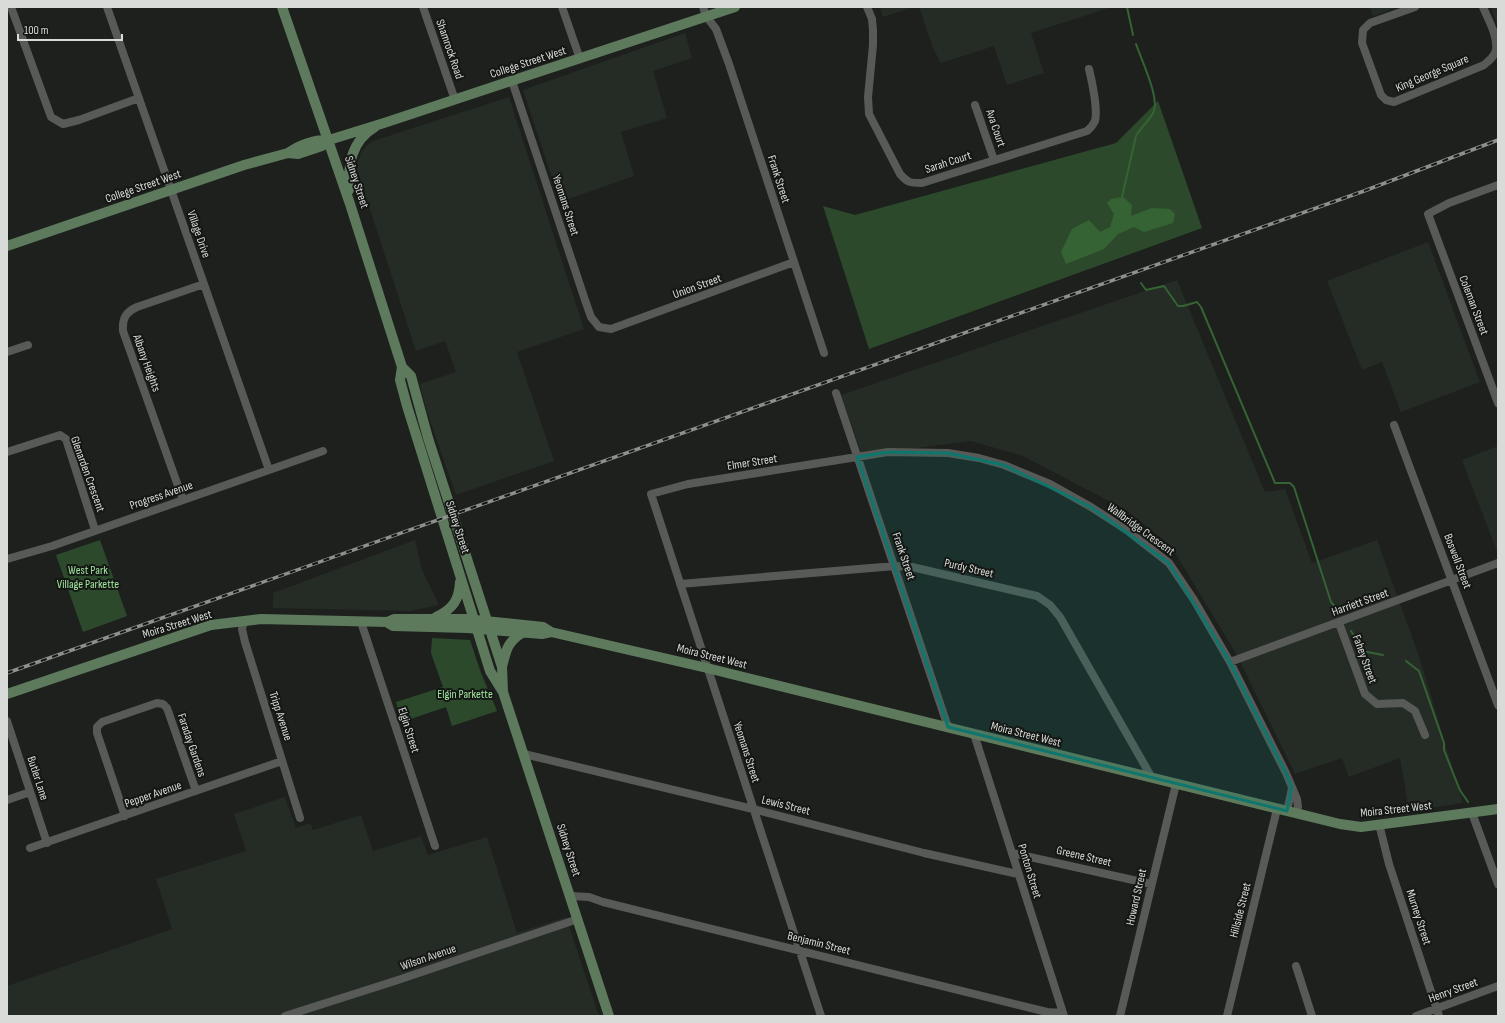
<svg xmlns="http://www.w3.org/2000/svg" width="1505" height="1023" font-family="'Sofia Sans Condensed',sans-serif">
	<style>
		.built { fill: #252c25 }
		.green { fill: #2c4a2b }
		.water { fill: #356334 }
		.lines { fill: none; stroke-linecap: round; stroke-linejoin: round }
		.stream { stroke: #356334; stroke-width: 2 }
		.street { stroke: #575a56; stroke-width: 8 }
		.secondary { stroke: #5e7a5d; stroke-width: 10 }
		.rail-casing { stroke: #8d908d; stroke-width: 3.5 }
		.rail { stroke: #141714; stroke-width: 2; stroke-dasharray: 6; stroke-linecap: butt }
		.marked { fill: #0f766e; fill-opacity: 0.2; stroke: #0f766e; stroke-width: 3; stroke-linejoin: round }
		.labels { text-anchor: middle; stroke-width: 4; stroke-linejoin: round; paint-order: stroke }
		.street-label { font-size: 12px; fill: #d9dbd9; stroke: #141714 }
		.park-label { font-size: 12px; fill: #a0e59d; stroke: #141714 }
	</style>
	<rect width="100%" height="100%" fill="#1d201d"/>
	<!-- built -->
	<path class="built" d="M 880,7 L 914,7 L 883,17 Z
		M 919,7 L 1112,7 L 1031,33 L 1044,73 L 1007,85 L 994,46 L 941,63 L 933,48 Z
		M 1370,7 L 1398,7 L 1373,16 Z
		M 1491,7 L 1498,7 L 1498,23 L 1497,24 Z
		M 685,33 L 692,58 L 653,71 L 667,118 L 621,132 L 634,176 L 560,202 L 523,90 Z
		M 509,97 L 584,329 L 517,352 L 554,461 L 456,495 L 427,412 L 420,384 L 456,372 L 445,341 L 416,351 L 357,169 L 358,161 L 361,153 L 366,146 L 373,141 Z
		M 1428,242 L 1480,382 L 1401,412 L 1382,362 L 1362,370 L 1327,281 Z
		M 1177,280 L 1265,492 L 1285,489 L 1312,563 L 1377,540 L 1420,659 L 1463,803 L 1409,811 L 1400,758 L 1349,777 L 1342,758 L 1295,774 L 1238,657 L 1171,546 L 1126,510 L 1023,456 L 971,441 L 862,455 L 841,395 Z
		M 1498,446 L 1498,554 L 1462,460 Z
		M 415,540 L 422,570 L 439,605 L 410,611 L 273,608 L 273,593 Z
		M 285,797 L 296,828 L 310,823 L 313,830 L 361,815 L 373,851 L 421,836 L 428,855 L 487,837 L 517,933 L 566,917 L 599,1016 L 7,1016 L 7,986 L 172,929 L 156,879 L 246,851 L 234,814 Z"/>
	<!-- green -->
	<path class="green" d="M 1158,101 L 1202,228 L 869,349 L 823,206 L 855,215 L 1116,143 Z
		M 100,540 L 127,616 L 83,632 L 56,555 Z
		M 432,638 L 470,640 L 481,673 L 497,711 L 452,726 L 446,707 L 402,722 L 396,702 L 443,687 L 431,653 Z"/>
	<!-- water -->
	<path class="water" d="M 1123,197 L 1132,205 L 1131,216 L 1152,208 L 1170,209 L 1175,214 L 1173,223 L 1144,232 L 1134,227 L 1118,234 L 1104,249 L 1066,264 L 1061,252 L 1072,229 L 1089,220 L 1100,232 L 1110,227 L 1114,214 L 1107,203 L 1111,199 Z"/>
	<g class="lines">
		<!-- stream -->
		<path class="stream" d="M 1127,7 L 1133,35
			M 1122,197 L 1136,136 C 1141,127 1150,120 1153,113 C 1161,100 1141,59 1136,44
			M 1141,283 L 1146,290 L 1164,286 L 1178,306 L 1183,306 L 1197,302 L 1201,307 L 1275,483 L 1290,483 L 1294,487 L 1331,602 L 1341,613
			M 1351,631 L 1358,642 L 1362,651 L 1383,655
			M 1406,661 L 1419,671 L 1444,743 L 1444,750 L 1459,788 C 1461,793 1465,797 1468,802"/>
		<!-- street -->
		<path class="street" d="M 11,7 L 51,117 L 63,124 L 79,120 L 139,98
			M 107,7 L 269,470
			M 423,7 L 455,100
			M 562,7 L 580,59
			M 703,7 L 706,16 L 716,29 L 729,64 L 824,353
			M 867,7 L 872,19 L 873,30 L 873,45 L 868,97 L 869,114 L 900,174 C 908,183 910,183 922,183 L 1087,131 C 1091,128 1093,125 1095,121 C 1098,110 1092,81 1089,69
			M 1415,7 L 1370,23 L 1363,30 L 1362,43 L 1381,95 L 1386,100 L 1394,102 L 1484,65 C 1489,61 1495,56 1496,50 C 1498,36 1488,19 1483,7
			M 512,81 L 585,300 L 591,317 L 599,327 L 611,329 L 794,262
			M 975,105 L 994,160
			M 1498,185 L 1449,203 L 1428,214 L 1498,403
			M 7,352 L 28,345
			M 836,393 L 948,727
			M 1394,425 L 1498,705
			M 7,452 L 60,435 L 66,439 L 95,530
			M 183,500 L 123,331 C 122,318 126,312 137,307 L 204,284
			M 7,559 L 52,546 L 323,451
			M 680,584 L 895,566 L 912,567 L 1037,596 L 1050,605 L 1060,617 L 1152,778
			M 244,621 L 242,629 L 245,642 L 300,818
			M 361,622 L 435,846
			M 1339,623 L 1365,694 L 1377,704 L 1403,703 L 1415,711 L 1425,735
			M 1230,662 L 1498,563
			M 7,721 L 47,843
			M 974,734 L 1064,1016
			M 524,754 L 753,809 L 924,853 L 1018,874
			M 7,800 L 30,792
			M 1287,811 L 1292,788
			M 1472,813 L 1498,884
			M 125,816 L 97,733 L 97,727 L 102,722 L 157,703 L 163,704 L 167,708 L 196,791
			M 1379,824 L 1389,864 L 1439,1016
			M 30,848 L 282,761
			M 1012,853 L 1151,884
			M 570,896 L 589,897 L 603,902 L 1047,1012 L 1063,1013
			M 1296,966 L 1312,1016
			M 285,1016 L 398,980 L 578,919
			M 821,1016 L 651,494 L 688,484 L 888,452 L 948,453 L 979,458 L 1004,465 L 1050,484 L 1091,507 L 1128,531 L 1169,563 L 1194,600 L 1230,662 L 1286,773 L 1297,799 L 1298,807 L 1296,814
			M 1120,1016 L 1176,784
			M 1227,1016 L 1277,809
			M 1416,1016 L 1498,986"/>
		<!-- secondary -->
		<path class="secondary" d="M 282,7 L 350,204 L 402,367 L 411,376 L 428,438 L 502,667 L 503,692
			M 288,153 C 299,145 315,139 329,140 L 384,123 L 735,7
			M 349,190 C 348,165 351,141 375,127
			M 7,246 L 244,165 L 288,153 L 298,154 L 322,146 L 329,140
			M 402,367 L 400,380 L 407,406 L 490,671 L 503,692 L 609,1016
			M 436,617 C 453,609 459,600 460,582
			M 388,623 L 393,626 L 468,628 L 542,634 L 551,632
			M 502,667 C 506,651 507,642 522,633
			M 7,694 L 211,625 L 261,619 L 387,622 L 394,619 L 466,619 L 543,627 L 551,632 L 707,668 L 1340,824 L 1361,827 L 1498,809"/>
		<!-- rail casing -->
		<g class="rail-casing">
			<path id="rail" d="M 7,673 L 1364,191 L 1498,140"/>
		</g>
		<!-- rail -->
		<use href="#rail" class="rail"/>
	</g>
	<!-- marked area -->
	<path class="marked" d="M 888,452 L 948,453 L 1004,465 L 1091,507 L 1169,563 L 1230,662 L 1286,773 L 1292,787 L 1287,811 L 948,727 L 857,457 Z"/>
	<g class="labels">
		<!-- street labels -->
		<g class="street-label">
			<text transform="translate(450 49) rotate(71)" y="4">Shamrock Road</text>
			<text transform="translate(528 62) rotate(-18)" y="4">College Street West</text>
			<text transform="translate(1432 73) rotate(-23)" y="4">King George Square</text>
			<text transform="translate(996 128) rotate(71)" y="4">Ava Court</text>
			<text transform="translate(948 162) rotate(-18)" y="4">Sarah Court</text>
			<text transform="translate(779 179) rotate(72)" y="4">Frank Street</text>
			<text transform="translate(357 182) rotate(72)" y="4">Sidney Street</text>
			<text transform="translate(143 186) rotate(-19)" y="4">College Street West</text>
			<text transform="translate(566 205) rotate(72)" y="4">Yeomans Street</text>
			<text transform="translate(199 234) rotate(71)" y="4">Village Drive</text>
			<text transform="translate(697 286) rotate(-20)" y="4">Union Street</text>
			<text transform="translate(1474 305) rotate(69)" y="4">Coleman Street</text>
			<text transform="translate(147 363) rotate(70)" y="4">Albany Heights</text>
			<text transform="translate(752 462) rotate(-9)" y="4">Elmer Street</text>
			<text transform="translate(88 474) rotate(70)" y="4">Glenarden Crescent</text>
			<text transform="translate(161 495) rotate(-19)" y="4">Progress Avenue</text>
			<text transform="translate(458 527) rotate(72)" y="4">Sidney Street</text>
			<text transform="translate(1141 529) rotate(36)" y="4">Wallbridge Crescent</text>
			<text transform="translate(904 556) rotate(71)" y="4">Frank Street</text>
			<text transform="translate(1458 561) rotate(69)" y="4">Boswell Street</text>
			<text transform="translate(969 568) rotate(13)" y="4">Purdy Street</text>
			<text transform="translate(1360 602) rotate(-20)" y="4">Harriett Street</text>
			<text transform="translate(177 624) rotate(-17)" y="4">Moira Street West</text>
			<text transform="translate(712 656) rotate(14)" y="4">Moira Street West</text>
			<text transform="translate(1365 659) rotate(70)" y="4">Fahey Street</text>
			<text transform="translate(281 716) rotate(72)" y="4">Tripp Avenue</text>
			<text transform="translate(409 730) rotate(72)" y="4">Elgin Street</text>
			<text transform="translate(1026 734) rotate(14)" y="4">Moira Street West</text>
			<text transform="translate(192 745) rotate(71)" y="4">Faraday Gardens</text>
			<text transform="translate(747 752) rotate(72)" y="4">Yeomans Street</text>
			<text transform="translate(38 778) rotate(72)" y="4">Butler Lane</text>
			<text transform="translate(153 794) rotate(-19)" y="4">Pepper Avenue</text>
			<text transform="translate(786 805) rotate(14)" y="4">Lewis Street</text>
			<text transform="translate(1396 809) rotate(-6)" y="4">Moira Street West</text>
			<text transform="translate(569 850) rotate(72)" y="4">Sidney Street</text>
			<text transform="translate(1084 856) rotate(13)" y="4">Greene Street</text>
			<text transform="translate(1030 871) rotate(73)" y="4">Ponton Street</text>
			<text transform="translate(1136 897) rotate(-77)" y="4">Howard Street</text>
			<text transform="translate(1240 910) rotate(-76)" y="4">Hillside Street</text>
			<text transform="translate(1419 917) rotate(72)" y="4">Murney Street</text>
			<text transform="translate(819 943) rotate(14)" y="4">Benjamin Street</text>
			<text transform="translate(428 957) rotate(-19)" y="4">Wilson Avenue</text>
			<text transform="translate(1453 990) rotate(-20)" y="4">Henry Street</text>
		</g>
		<!-- park labels -->
		<g class="park-label">
			<text x="88" y="574">West Park<tspan x="88" dy="14">Village Parkette</tspan></text>
			<text x="465" y="698">Elgin Parkette</text>
		</g>
	</g>
	<!-- border -->
	<rect width="1505" height="1023" fill="none" stroke="#d9dbd9" stroke-width="16"/>
	<!-- scale -->
	<path d="M18 34v6h104v-6" fill="none" stroke="#d9dbd9" stroke-width="2"/>
	<text x="24" y="34" font-size="12" fill="#d9dbd9" stroke="#141714" stroke-width="3" paint-order="stroke">100 m</text>
</svg>
